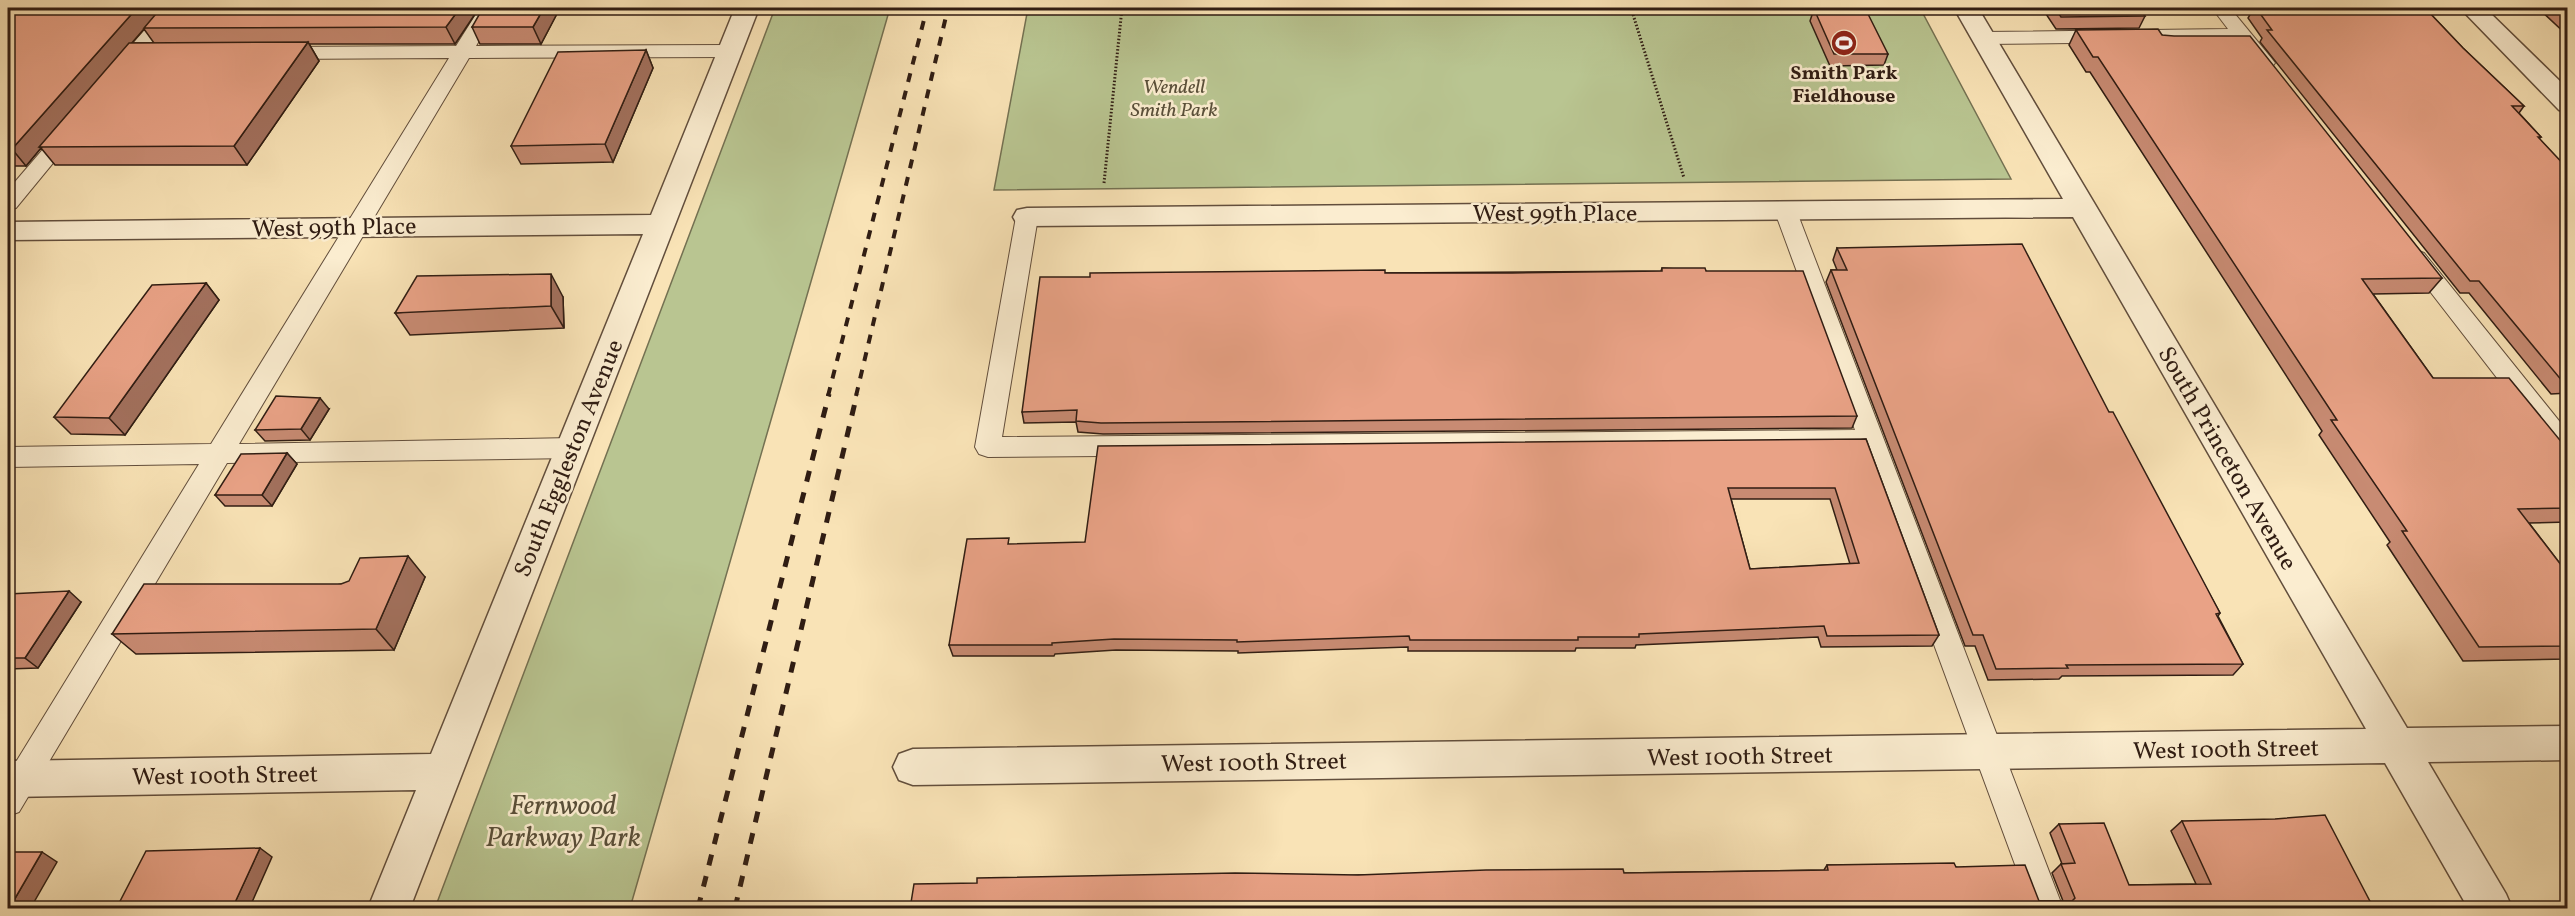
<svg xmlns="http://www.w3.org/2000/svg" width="2575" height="916" font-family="Vollkorn,serif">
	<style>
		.green { fill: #b9c591; stroke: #747152; stroke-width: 1.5 }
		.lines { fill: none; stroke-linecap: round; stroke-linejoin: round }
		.service-casing { stroke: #624e3c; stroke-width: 2 }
		.minor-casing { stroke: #624e3c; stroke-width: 3 }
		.path { stroke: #301d13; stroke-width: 3; stroke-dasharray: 1.5 2; stroke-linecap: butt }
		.service { fill: #fbedd0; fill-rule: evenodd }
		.minor { fill: #fbedd0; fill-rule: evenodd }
		.rail-far1 { stroke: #301d13; stroke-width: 4; stroke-dasharray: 9 9; stroke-linecap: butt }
		.rail { stroke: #301d13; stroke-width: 5; stroke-dasharray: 11 11; stroke-linecap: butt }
		.wall { fill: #c88b73; stroke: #301d13; stroke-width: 1.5; fill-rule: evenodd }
		.shaded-wall { fill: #a3715e; stroke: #301d13; stroke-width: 1.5 }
		.building { fill: #e9a286; stroke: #301d13; stroke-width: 1.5; fill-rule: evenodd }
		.labels { text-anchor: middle; stroke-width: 5; stroke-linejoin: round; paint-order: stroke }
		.far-poi-label { font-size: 20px; font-weight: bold; fill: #301d13; stroke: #fbedd0 }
		.far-park-label { font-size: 20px; font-style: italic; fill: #594f39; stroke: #fbedd0 }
		.street-label { font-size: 24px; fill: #301d13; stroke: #fbedd0 }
		.near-park-label { font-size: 28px; font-style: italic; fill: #594f39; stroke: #fbedd0 }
	</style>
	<rect width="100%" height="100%" fill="#f9e3b6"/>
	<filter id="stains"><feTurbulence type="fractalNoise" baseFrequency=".00333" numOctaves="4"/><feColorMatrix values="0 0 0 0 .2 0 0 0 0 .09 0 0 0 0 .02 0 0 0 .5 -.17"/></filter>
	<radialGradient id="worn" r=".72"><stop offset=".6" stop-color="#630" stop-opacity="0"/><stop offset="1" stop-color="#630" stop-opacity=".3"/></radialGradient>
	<!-- green -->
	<path class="green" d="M 775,8 L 890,8 L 630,908 L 435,908 Z
		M 1028,8 L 1920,8 L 2011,179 L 994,190 Z"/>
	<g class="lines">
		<!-- service casing -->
		<g class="service-casing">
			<path id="service" d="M 164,8 L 183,8 L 128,73 L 114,73 L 111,69 L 114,65 Z
				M 480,8 L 498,8 L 476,46 L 730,45 L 740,51 L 730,57 L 469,58 L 239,444 L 572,438 L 581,441 L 585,448 L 581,455 L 572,458 L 227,463 L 19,812 L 8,816 L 8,775 L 199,464 L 8,467 L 8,447 L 211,444 L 449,58 L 279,59 L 269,53 L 279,47 L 456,46 Z
				M 2212,8 L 2230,8 L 2272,59 L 2275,63 L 2272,67 L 2258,67 L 2237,41 L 1984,44 L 1974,38 L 1984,32 L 2228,29 Z
				M 69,125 L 76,127 L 79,131 L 76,135 L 16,208 L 8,210 L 8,190 L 62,127 Z
				M 1786,205 L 1794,207 L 1797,212 L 2063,908 L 2031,908 L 1862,449 L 988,457 L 979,454 L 975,447 L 1016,217 L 1019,212 L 1027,210 L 1035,212 L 1038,217 L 1002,437 L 1855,430 L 1775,212 L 1778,207 Z
				M 2416,250 L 2424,253 L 2568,432 L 2568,461 L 2559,458 L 2408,263 L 2405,258 L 2408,253 Z"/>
		</g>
		<!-- minor casing -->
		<g class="minor-casing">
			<path id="minor" d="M 735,8 L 759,8 L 410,908 L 368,908 L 416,790 L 8,797 L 8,761 L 431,754 L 643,234 L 8,240 L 8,222 L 651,215 Z
				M 1954,8 L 1978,8 L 2407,728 L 2568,726 L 2568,760 L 2428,762 L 2506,894 L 2512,908 L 2468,908 L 2385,763 L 913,785 L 899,780 L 893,767 L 899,754 L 913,749 L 2366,729 L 2073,217 L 1027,226 L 1017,224 L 1013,217 L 1017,210 L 1027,208 L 2063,199 Z
				M 2460,8 L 2485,8 L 2568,89 L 2568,112 L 2559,110 Z"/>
		</g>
		<!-- path -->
		<path class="path" d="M 1631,8 L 1684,178
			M 1104,183 L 1122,8"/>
		<!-- service -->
		<use href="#service" class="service"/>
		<!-- minor -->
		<use href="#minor" class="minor"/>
		<!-- rail-far1 -->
		<path class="rail-far1" d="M 828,396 L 927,8
			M 856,396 L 948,8"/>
		<!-- rail -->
		<path class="rail" d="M 698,908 L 829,394
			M 735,908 L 857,394"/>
	</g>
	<!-- wall -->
	<path class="wall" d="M 8,8 L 479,8 L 455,44 L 309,44 L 319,61 L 247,165 L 55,165 L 41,148 L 26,166 L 8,166 ZM 144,29 L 154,43 L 132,43 Z
		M 560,8 L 541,44 L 480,44 L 472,27 Z
		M 2042,8 L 2139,8 L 2145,16 L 2139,28 L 2056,29 Z
		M 2254,8 L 2425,8 L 2463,48 L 2524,106 L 2519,113 L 2541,137 L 2539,139 L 2568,169 L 2568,393 L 2551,394 L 2469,293 L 2460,293 L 2260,42 L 2262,38 L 2248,18 Z
		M 2538,8 L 2568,8 L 2568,36 Z
		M 1814,9 L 1888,54 L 1884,65 L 1830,66 L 1810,21 Z
		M 2076,30 L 2162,35 L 2442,278 L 2429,293 L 2373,294 L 2433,378 L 2568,450 L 2568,522 L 2529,523 L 2568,574 L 2568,659 L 2463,661 L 2387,545 L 2390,542 L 2319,435 L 2322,431 L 2090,72 L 2086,72 L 2069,45 Z
		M 646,50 L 653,68 L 613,162 L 521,164 L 511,146 Z
		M 1837,248 L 2109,412 L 2220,613 L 2218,616 L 2243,664 L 2233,675 L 2062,676 L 2059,679 L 1988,680 L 1975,646 L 1965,646 L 1826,282 L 1831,270 L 1837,270 L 1833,260 Z
		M 1662,268 L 1706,271 L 1857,416 L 1852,428 L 1103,434 L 1078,432 L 1076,422 L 1024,423 L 1022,412 L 1385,273 L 1661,271 Z
		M 206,283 L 219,300 L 125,435 L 71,434 L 54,417 Z
		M 563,297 L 564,328 L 410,335 L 395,313 Z
		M 329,409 L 310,440 L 265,441 L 255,430 Z
		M 1866,439 L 1939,635 L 1932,646 L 1821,647 L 1818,637 L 1636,645 L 1635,648 L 1576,648 L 1575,651 L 1408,651 L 1408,647 L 1238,653 L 1238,651 L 1116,650 L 1055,654 L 1054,656 L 953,656 L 949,645 L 1085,542 ZM 1731,499 L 1830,499 L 1850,564 L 1750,569 Z
		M 287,453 L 297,464 L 272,506 L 225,506 L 215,495 Z
		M 425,577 L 394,650 L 136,654 L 112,634 L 341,584 Z
		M 8,594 L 81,602 L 38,668 L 8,669 Z
		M 2182,821 L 2374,909 L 910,909 L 1358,875 L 1624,873 L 1824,870 L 1827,865 L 1956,867 L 2039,901 L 2063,901 L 2052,873 L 2061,864 L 2062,864 L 2050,833 L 2059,824 L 2129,885 L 2196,884 L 2171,831 Z"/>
	<!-- shaded-wall -->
	<path class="shaded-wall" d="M 137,8 L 162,8 L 42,147 L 39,147 L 41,148 L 26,166 L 12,149 Z
		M 460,8 L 479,8 L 455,44 L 446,27 Z
		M 544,8 L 560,8 L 541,44 L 533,27 Z
		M 308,42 L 319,61 L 247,165 L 234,146 Z
		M 646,50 L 653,68 L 613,162 L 605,144 Z
		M 551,274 L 563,297 L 564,328 L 551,306 Z
		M 206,283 L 219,300 L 125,435 L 109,418 Z
		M 320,398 L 329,409 L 310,440 L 301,429 Z
		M 287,453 L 297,464 L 272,506 L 262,495 Z
		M 408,556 L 425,577 L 394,650 L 376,629 Z
		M 69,591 L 81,602 L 38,668 L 25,658 Z
		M 260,848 L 272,857 L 249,909 L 232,909 Z
		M 42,852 L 57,862 L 30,909 L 12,909 L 10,907 Z"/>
	<!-- building -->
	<path class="building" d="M 8,8 L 137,8 L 12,149 L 8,149 Z
		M 161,8 L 460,8 L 446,27 L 144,28 Z
		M 483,8 L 544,8 L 533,27 L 472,27 Z
		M 1865,8 L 1888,54 L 1834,54 L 1814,9 Z
		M 2055,8 L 2139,8 L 2145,16 L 2061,17 Z
		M 2256,8 L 2425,8 L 2463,48 L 2524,106 L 2512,106 L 2541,137 L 2538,137 L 2568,169 L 2568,382 L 2563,382 L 2479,281 L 2470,281 L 2267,30 L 2272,30 Z
		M 2158,29 L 2162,35 L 2174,36 L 2250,36 L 2442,278 L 2362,279 L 2433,378 L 2509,378 L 2568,450 L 2568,508 L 2518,509 L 2568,574 L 2568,646 L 2479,647 L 2402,531 L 2407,531 L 2331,420 L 2337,420 L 2098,57 L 2093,57 L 2076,30 Z
		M 308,42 L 234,146 L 39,147 L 129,43 Z
		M 646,50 L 605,144 L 511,146 L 558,52 Z
		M 2022,244 L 2109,412 L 2113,412 L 2200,575 L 2220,613 L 2216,614 L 2243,664 L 2066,665 L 2068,668 L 1996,669 L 1983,635 L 1973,635 L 1831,270 L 1847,270 L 1837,248 Z
		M 1662,268 L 1705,268 L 1706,271 L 1803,271 L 1857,416 L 1101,423 L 1076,421 L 1077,410 L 1022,412 L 1040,277 L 1090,277 L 1090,273 L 1385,270 L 1385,273 L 1512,273 L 1662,271 Z
		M 551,274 L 551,306 L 395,313 L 417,276 Z
		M 206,283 L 109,418 L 54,417 L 152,285 Z
		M 276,396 L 320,398 L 301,429 L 255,430 Z
		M 1866,439 L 1939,635 L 1827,636 L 1824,626 L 1639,634 L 1639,637 L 1578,637 L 1578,640 L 1410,640 L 1409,636 L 1237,642 L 1237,640 L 1114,639 L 1052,643 L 1052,645 L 949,645 L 967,539 L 1009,538 L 1008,544 L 1085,542 L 1098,446 ZM 1728,488 L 1835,488 L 1859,563 L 1750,569 Z
		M 287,453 L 262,495 L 215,495 L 241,454 Z
		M 408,556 L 376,629 L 112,634 L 144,584 L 341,584 L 349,581 L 360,558 Z
		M 69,591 L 25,658 L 8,658 L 8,594 Z
		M 2325,815 L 2374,909 L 910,909 L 914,884 L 977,883 L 977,878 L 1235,873 L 1358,875 L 1486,870 L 1623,869 L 1624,873 L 1828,870 L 1827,865 L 1954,863 L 1956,867 L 2025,865 L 2039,901 L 2072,901 L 2075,898 L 2061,864 L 2075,863 L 2059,824 L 2104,823 L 2129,885 L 2211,884 L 2182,821 L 2275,819 Z
		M 260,848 L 232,909 L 116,909 L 146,851 Z
		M 8,852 L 42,852 L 10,907 L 8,907 Z"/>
	<!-- icons -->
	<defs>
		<g id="stadium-disc" transform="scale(1.35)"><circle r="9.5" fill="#8f2418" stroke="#fbedd0"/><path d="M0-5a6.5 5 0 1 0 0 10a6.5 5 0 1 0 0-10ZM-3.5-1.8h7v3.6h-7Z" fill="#fff"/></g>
	</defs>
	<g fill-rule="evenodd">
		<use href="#stadium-disc" x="1844" y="43"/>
	</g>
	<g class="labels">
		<!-- far-poi labels -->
		<g class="far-poi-label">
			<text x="1844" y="79">Smith Park<tspan x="1844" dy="23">Fieldhouse</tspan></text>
		</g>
		<!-- far-park labels -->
		<g class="far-park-label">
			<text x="1174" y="93">Wendell<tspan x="1174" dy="23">Smith Park</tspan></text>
		</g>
		<!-- street labels -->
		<g class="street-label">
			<text x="1555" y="221">West 99th Place</text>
			<text transform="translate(334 227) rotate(-1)" y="8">West 99th Place</text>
			<text transform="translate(568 458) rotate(-68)" y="8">South Eggleston Avenue</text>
			<text transform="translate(2228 458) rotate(60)" y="8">South Princeton Avenue</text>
			<text transform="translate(2226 749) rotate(-1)" y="8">West 100th Street</text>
			<text transform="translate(1740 756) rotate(-1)" y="8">West 100th Street</text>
			<text transform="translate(1254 762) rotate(-1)" y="8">West 100th Street</text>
			<text transform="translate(225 775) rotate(-1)" y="8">West 100th Street</text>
		</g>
		<!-- near-park labels -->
		<g class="near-park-label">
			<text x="563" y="814">Fernwood<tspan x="563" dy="32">Parkway Park</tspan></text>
		</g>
	</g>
	<!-- margin -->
	<rect width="2575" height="916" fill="none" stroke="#f9e3b6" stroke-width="30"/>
	<rect x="9" y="9" width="2557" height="898" fill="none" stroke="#301d13" stroke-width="3"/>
	<rect x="15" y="15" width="2545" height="886" fill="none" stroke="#301d13" stroke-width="1.5"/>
	<rect width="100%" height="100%" filter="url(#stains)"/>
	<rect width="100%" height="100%" fill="url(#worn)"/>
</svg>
